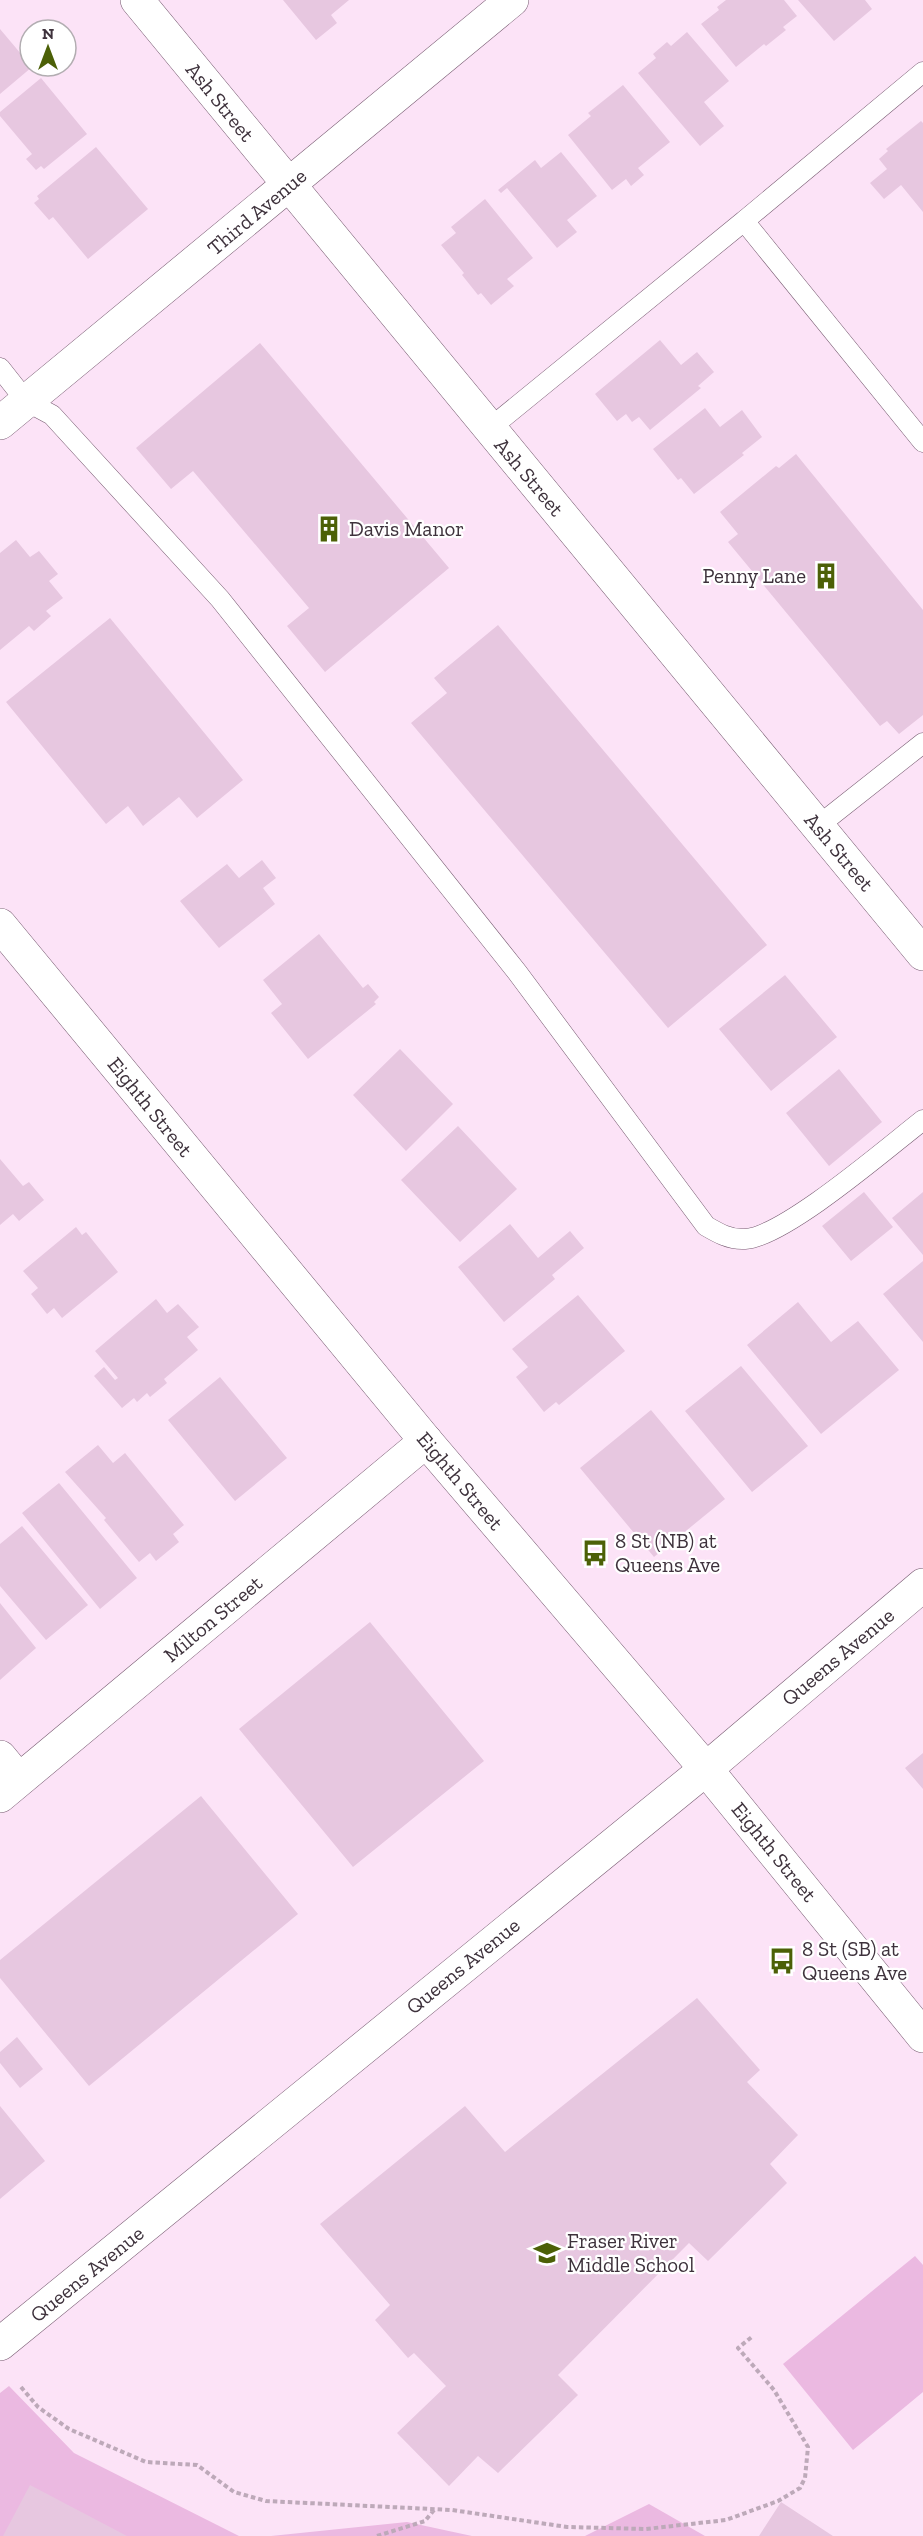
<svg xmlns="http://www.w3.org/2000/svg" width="923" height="2536" font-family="'Zilla Slab',serif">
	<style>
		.green { fill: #ebb9e1 }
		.building { fill: #e7c7e0 }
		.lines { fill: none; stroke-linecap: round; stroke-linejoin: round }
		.lane-casing { stroke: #775b71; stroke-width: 21 }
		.street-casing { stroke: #775b71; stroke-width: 34 }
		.secondary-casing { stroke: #775b71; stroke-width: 34 }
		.path { stroke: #bda9b9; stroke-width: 4; stroke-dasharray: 4.5 3; stroke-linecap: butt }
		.lane { stroke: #fff; stroke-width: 20 }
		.street { stroke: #fff; stroke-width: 33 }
		.secondary { stroke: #fff; stroke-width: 33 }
		.labels { text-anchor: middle; stroke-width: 4.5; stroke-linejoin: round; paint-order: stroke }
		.street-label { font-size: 21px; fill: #3e323c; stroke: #fff }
		.poi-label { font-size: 21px; fill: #3e323c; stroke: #fff; text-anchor: start }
	</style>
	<rect width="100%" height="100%" fill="#fce3f7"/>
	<!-- green -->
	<path class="green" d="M 915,2256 L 923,2265 L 923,2392 L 853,2450 L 783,2364 Z
		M 9,2386 L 74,2453 L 239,2536 L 0,2536 L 0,2393 Z
		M 649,2504 L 705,2536 L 585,2536 Z
		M 407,2522 L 472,2536 L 271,2536 Z"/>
	<!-- building -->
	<path class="building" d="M 283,0 L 349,0 L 331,15 L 337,23 L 316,40 Z
		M 726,0 L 784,0 L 797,16 L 783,27 L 786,30 L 766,46 L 764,44 L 736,67 L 701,24 L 719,10 L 717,7 Z
		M 798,0 L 865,0 L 872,9 L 834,41 Z
		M 0,29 L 32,67 L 0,94 Z
		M 687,32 L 729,81 L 704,102 L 724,126 L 700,146 L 638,73 L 656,58 L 653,54 L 667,42 L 671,46 Z
		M 41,78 L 87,134 L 44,169 L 41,166 L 36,170 L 26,159 L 32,154 L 0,116 L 0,112 Z
		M 623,85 L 670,142 L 638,168 L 644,175 L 631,186 L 626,179 L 612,190 L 568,135 L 591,116 L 588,113 Z
		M 921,121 L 923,123 L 923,212 L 901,185 L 884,199 L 870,183 L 887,169 L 879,159 L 888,151 L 886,149 Z
		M 96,147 L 148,209 L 88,259 L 53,217 L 49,220 L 34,203 L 39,199 L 37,196 Z
		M 561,152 L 597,196 L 567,220 L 577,232 L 557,248 L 507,188 L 501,193 L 498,190 L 535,160 L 541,168 Z
		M 485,199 L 533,258 L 507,279 L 514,286 L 491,305 L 481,293 L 478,295 L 462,275 L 464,273 L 441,245 L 456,233 L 451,227 Z
		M 660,340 L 681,365 L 697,352 L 714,372 L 698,386 L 701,388 L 650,430 L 639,417 L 632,422 L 626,414 L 617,421 L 595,394 Z
		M 260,343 L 449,568 L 325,672 L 287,626 L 309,608 L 193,471 L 171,489 L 136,448 Z
		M 705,408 L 720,427 L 742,410 L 762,437 L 742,453 L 744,455 L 694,494 L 681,478 L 678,480 L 653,449 Z
		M 796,454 L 923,610 L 923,715 L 899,734 L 887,721 L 880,726 L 728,542 L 738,534 L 720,512 L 776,466 L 779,468 Z
		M 16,540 L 30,557 L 39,551 L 58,574 L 49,581 L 63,598 L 46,611 L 51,616 L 34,631 L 29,626 L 0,650 L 0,553 Z
		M 110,618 L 243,780 L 197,818 L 179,797 L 143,826 L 128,806 L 106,824 L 6,702 Z
		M 498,625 L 767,945 L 668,1028 L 411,723 L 447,693 L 434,678 Z
		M 262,860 L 276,878 L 263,888 L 275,904 L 219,948 L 180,901 L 227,864 L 239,878 Z
		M 319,934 L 363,988 L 368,984 L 379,997 L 374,1002 L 376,1004 L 308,1059 L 271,1013 L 282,1004 L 263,980 Z
		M 785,975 L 837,1037 L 771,1091 L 719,1029 Z
		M 400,1049 L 453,1104 L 406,1151 L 353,1095 Z
		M 839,1069 L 882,1122 L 829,1166 L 786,1113 Z
		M 458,1126 L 517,1189 L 460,1242 L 401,1180 Z
		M 0,1159 L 23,1186 L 29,1182 L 44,1200 L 19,1221 L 13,1214 L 0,1225 Z
		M 864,1192 L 893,1227 L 851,1261 L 822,1226 Z
		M 923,1192 L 923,1255 L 892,1218 Z
		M 510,1224 L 538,1258 L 570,1231 L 584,1248 L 552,1275 L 555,1279 L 504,1322 L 458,1267 Z
		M 76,1227 L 82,1235 L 86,1232 L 118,1272 L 62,1318 L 54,1308 L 47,1314 L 31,1294 L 38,1288 L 23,1271 Z
		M 923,1261 L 923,1342 L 883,1294 Z
		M 578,1295 L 625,1351 L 559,1405 L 556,1402 L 544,1412 L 516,1377 L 528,1367 L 512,1349 Z
		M 156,1299 L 167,1313 L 178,1304 L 199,1327 L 187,1337 L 198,1350 L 164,1379 L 167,1383 L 150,1397 L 147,1393 L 137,1402 L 134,1398 L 122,1408 L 94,1376 L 104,1367 L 115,1380 L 118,1378 L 95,1351 Z
		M 798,1302 L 831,1342 L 858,1321 L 899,1370 L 821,1434 L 747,1345 Z
		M 741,1366 L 808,1446 L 752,1492 L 685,1411 Z
		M 220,1377 L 287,1458 L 235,1501 L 168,1420 Z
		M 651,1410 L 725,1499 L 654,1557 L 580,1468 Z
		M 98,1445 L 113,1463 L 125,1453 L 184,1525 L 173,1534 L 179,1542 L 156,1561 L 150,1553 L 139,1562 L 104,1520 L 106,1518 L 65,1472 Z
		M 59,1483 L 137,1578 L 100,1609 L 22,1513 Z
		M 22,1526 L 88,1605 L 46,1640 L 0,1586 L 0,1544 Z
		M 0,1603 L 36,1648 L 0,1680 Z
		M 370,1622 L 484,1761 L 353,1867 L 239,1729 Z
		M 923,1753 L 923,1789 L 905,1768 Z
		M 201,1796 L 298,1914 L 89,2086 L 0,1978 L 0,1960 Z
		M 697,1998 L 760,2070 L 747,2082 L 798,2135 L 770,2164 L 787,2183 L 708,2261 L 689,2243 L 558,2375 L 578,2395 L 498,2473 L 478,2456 L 449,2486 L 397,2433 L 446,2386 L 414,2353 L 408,2358 L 375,2320 L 390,2305 L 320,2224 L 465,2106 L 505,2152 Z
		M 17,2037 L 43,2069 L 20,2088 L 0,2063 L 0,2052 Z
		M 0,2106 L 45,2161 L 0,2199 Z
		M 30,2485 L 127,2536 L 3,2536 Z
		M 781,2502 L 833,2536 L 759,2536 Z"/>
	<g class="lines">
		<!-- lane casing -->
		<g class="lane-casing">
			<path id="lane" d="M 923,72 L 744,221 L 923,442
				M 0,368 L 26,401 L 52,415 L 220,599 L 517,972 L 706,1226 C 718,1233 730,1240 745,1239 C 784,1237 887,1148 923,1120
				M 489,429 L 744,221
				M 818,826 L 923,743"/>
		</g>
		<!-- street casing -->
		<g class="street-casing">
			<path id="street" d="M 137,0 L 923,954
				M 0,423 L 512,0
				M 0,1757 L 19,1780
				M 0,1796 L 426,1441
				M 0,2344 L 706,1769 L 923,1585"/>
		</g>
		<!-- secondary casing -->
		<g class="secondary-casing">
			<path id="secondary" d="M 0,925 L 426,1441 L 706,1769 L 923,2036"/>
		</g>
		<!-- path -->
		<path class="path" d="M 21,2387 L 38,2407 L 69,2429 L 146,2462 L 197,2465 L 234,2492 L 266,2501 L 452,2510 L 567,2527 L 646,2529 L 726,2520 L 778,2501 L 800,2488 L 805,2478 L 808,2447 L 774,2390 L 738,2348 L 753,2336
			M 377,2536 L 425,2521 L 434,2510"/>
		<!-- lane -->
		<use href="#lane" class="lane"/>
		<!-- street -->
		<use href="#street" class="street"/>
		<!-- secondary -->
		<use href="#secondary" class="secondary"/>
	</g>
	<!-- icons -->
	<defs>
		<g id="building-bare" transform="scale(2.07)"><path d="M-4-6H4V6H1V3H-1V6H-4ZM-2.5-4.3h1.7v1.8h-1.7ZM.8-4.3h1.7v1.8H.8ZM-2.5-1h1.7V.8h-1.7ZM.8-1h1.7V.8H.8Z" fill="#4c6007" stroke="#fff" stroke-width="2.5" paint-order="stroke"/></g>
		<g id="bus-bare" transform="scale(2.07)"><path d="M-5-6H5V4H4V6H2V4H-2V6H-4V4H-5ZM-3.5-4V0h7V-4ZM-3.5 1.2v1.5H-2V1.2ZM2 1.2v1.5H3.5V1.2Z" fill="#4c6007" stroke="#fff" stroke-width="2.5" paint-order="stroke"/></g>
		<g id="school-bare" transform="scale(2.07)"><path d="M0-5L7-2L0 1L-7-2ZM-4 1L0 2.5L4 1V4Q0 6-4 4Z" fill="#4c6007" stroke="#fff" stroke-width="2.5" paint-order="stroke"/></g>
	</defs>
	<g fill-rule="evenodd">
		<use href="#building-bare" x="329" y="529"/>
		<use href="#building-bare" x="826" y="576"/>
		<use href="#bus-bare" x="595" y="1553"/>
		<use href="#bus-bare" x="782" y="1961"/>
		<use href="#school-bare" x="547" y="2253"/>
	</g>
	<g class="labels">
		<!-- street labels -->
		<g class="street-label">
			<text transform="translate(220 102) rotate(51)" y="7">Ash Street</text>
			<text transform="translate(257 212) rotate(-40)" y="7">Third Avenue</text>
			<text transform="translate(529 477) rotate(50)" y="7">Ash Street</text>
			<text transform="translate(839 852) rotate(50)" y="7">Ash Street</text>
			<text transform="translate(150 1107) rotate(51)" y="7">Eighth Street</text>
			<text transform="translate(460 1481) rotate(50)" y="7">Eighth Street</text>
			<text transform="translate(213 1619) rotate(-40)" y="7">Milton Street</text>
			<text transform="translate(838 1657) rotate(-40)" y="7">Queens Avenue</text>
			<text transform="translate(774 1852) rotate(51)" y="7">Eighth Street</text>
			<text transform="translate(463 1966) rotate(-39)" y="7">Queens Avenue</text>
			<text transform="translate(87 2274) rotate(-39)" y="7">Queens Avenue</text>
		</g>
		<!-- poi labels -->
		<g class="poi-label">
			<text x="349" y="536">Davis Manor</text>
			<text x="806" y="583" text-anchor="end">Penny Lane</text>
			<text x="615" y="1548">8 St (NB) at<tspan x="615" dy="24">Queens Ave</tspan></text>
			<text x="802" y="1956">8 St (SB) at<tspan x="802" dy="24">Queens Ave</tspan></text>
			<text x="567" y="2248">Fraser River<tspan x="567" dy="24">Middle School</tspan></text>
		</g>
	</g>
	<!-- north arrow -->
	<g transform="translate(48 48)"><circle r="28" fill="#ffffff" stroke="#b2adb1" stroke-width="1.5"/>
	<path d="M0-4.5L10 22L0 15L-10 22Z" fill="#4c6007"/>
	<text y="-9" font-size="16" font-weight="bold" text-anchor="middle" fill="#3e323c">N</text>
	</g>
</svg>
